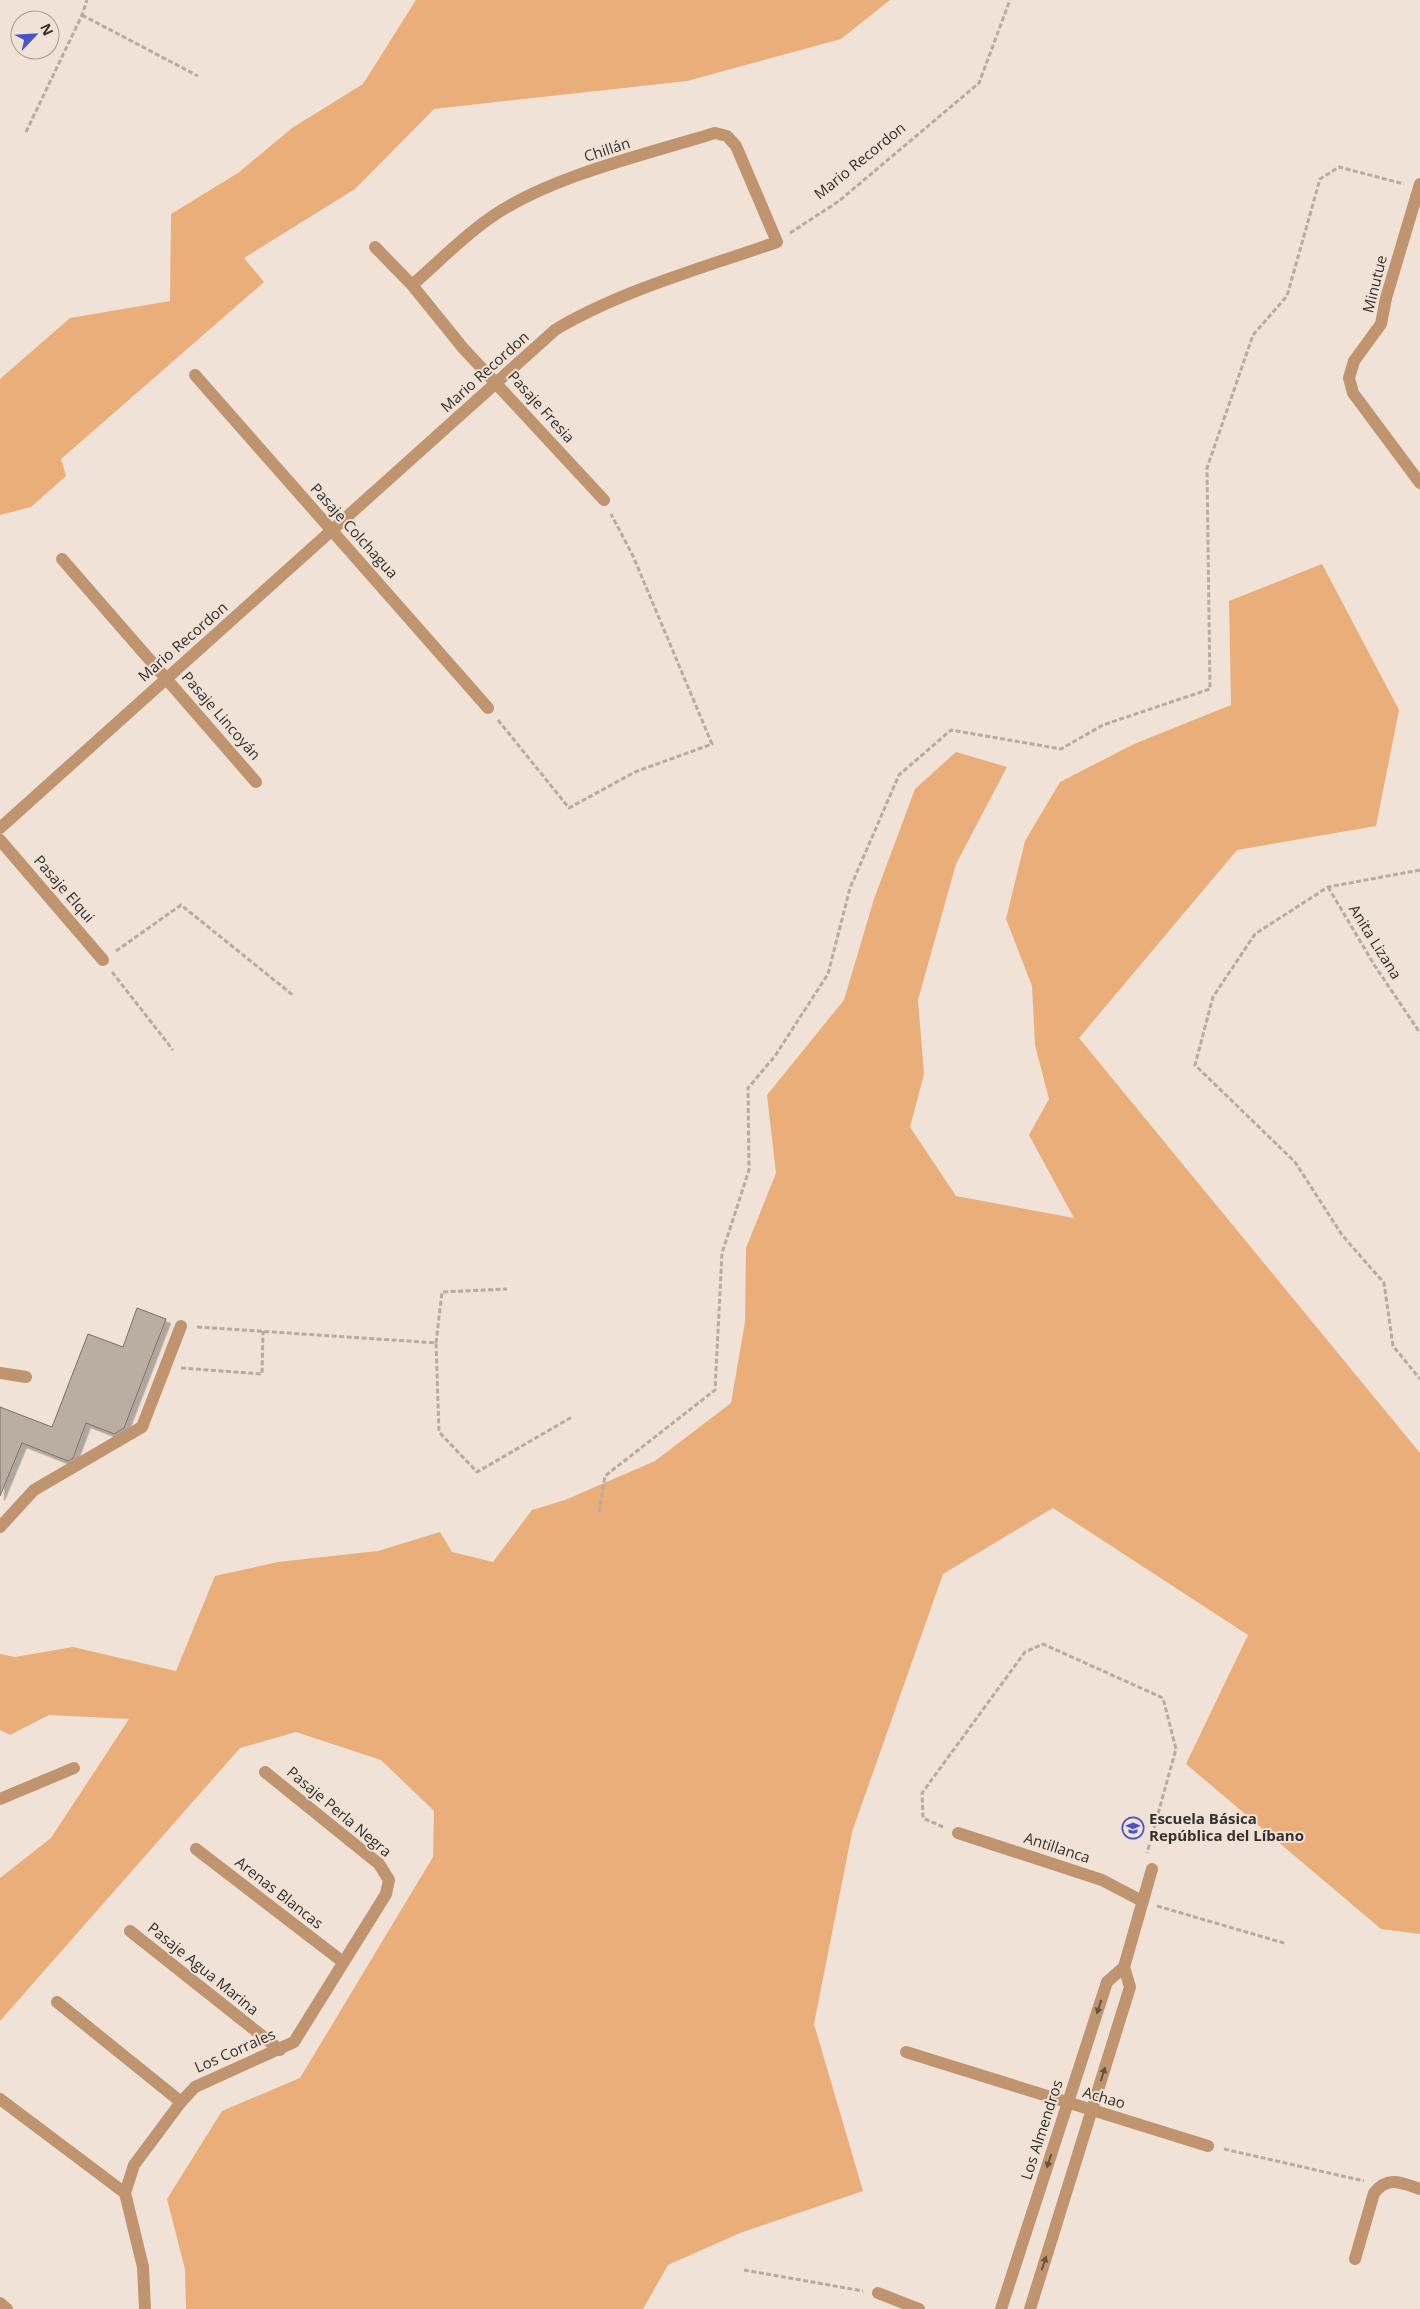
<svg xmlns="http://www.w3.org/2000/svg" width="1420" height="2309" font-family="'Open Sans',sans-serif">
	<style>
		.green { fill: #eaae7a }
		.building { fill: #baada2; stroke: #7b6f65; filter: url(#shadow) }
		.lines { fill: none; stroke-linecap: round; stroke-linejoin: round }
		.path { stroke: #b7aba2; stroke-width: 3; stroke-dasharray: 5 2.5; stroke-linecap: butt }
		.minor { stroke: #bf946f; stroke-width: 12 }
		.oneway { fill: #655343 }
		.labels { text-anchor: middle; stroke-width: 4; stroke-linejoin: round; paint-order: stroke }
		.street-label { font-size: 15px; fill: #35302c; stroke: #f0e2d6 }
		.poi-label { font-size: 15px; font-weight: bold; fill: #35302c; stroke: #f0e2d6; text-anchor: start }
	</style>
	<defs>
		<filter id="shadow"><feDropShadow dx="4.5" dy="4.5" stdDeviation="0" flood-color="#0004"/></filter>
	</defs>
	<rect width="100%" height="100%" fill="#f0e2d6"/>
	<!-- green -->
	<path class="green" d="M 416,0 L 890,0 L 841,39 L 687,81 L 434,109 L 355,189 L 244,258 L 264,282 L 61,459 L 66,476 L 31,507 L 0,515 L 0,379 L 70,318 L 170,301 L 171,214 L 238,173 L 292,128 L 363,84 Z
		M 1322,564 L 1399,710 L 1376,826 L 1237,850 L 1079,1038 L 1420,1453 L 1420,1934 L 1381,1929 L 1186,1764 L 1248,1635 L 1053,1508 L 943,1574 L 852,1832 L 814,2024 L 863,2191 L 740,2233 L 668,2265 L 643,2309 L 186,2309 L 185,2269 L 167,2199 L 222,2111 L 300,2078 L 433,1857 L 434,1811 L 381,1760 L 296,1732 L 240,1748 L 0,2021 L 0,1878 L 51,1838 L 129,1719 L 49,1715 L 10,1735 L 0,1730 L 0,1654 L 15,1657 L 73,1647 L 176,1671 L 215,1576 L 278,1562 L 378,1551 L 440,1532 L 452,1552 L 493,1562 L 532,1510 L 565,1500 L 655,1461 L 731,1403 L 745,1322 L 746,1248 L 776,1173 L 767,1095 L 844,1000 L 874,899 L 915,789 L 956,752 L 1007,767 L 956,864 L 918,1000 L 924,1074 L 910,1127 L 956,1196 L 1074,1218 L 1029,1135 L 1049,1099 L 1035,1045 L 1032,986 L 1006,919 L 1025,841 L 1060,782 L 1134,744 L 1231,705 L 1229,601 Z"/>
	<!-- building -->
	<path class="building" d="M 137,1308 L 166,1319 L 124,1428 L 114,1434 L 86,1423 L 73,1458 L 68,1461 L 22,1443 L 0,1496 L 0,1407 L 52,1427 L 88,1334 L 123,1347 Z"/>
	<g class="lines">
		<!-- path -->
		<path class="path" d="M 82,15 L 198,76
			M 26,132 L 82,15 L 87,0
			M 790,233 L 839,201 L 979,83 L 1010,0
			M 498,720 L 569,808 L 635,772 L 712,744 L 633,556 L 611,514
			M 1420,870 L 1328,887 L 1255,934 L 1213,997 L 1195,1065 L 1295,1162 L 1342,1235 L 1384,1283 L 1393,1346 L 1420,1379
			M 1328,887 L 1375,966 L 1420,1033
			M 116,951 L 181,905 L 294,996
			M 112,972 L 173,1050
			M 197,1327 L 436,1343 L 439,1432 L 477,1472 L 572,1417
			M 436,1343 L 442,1292 L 507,1289
			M 181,1368 L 262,1374 L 263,1331
			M 599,1512 L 605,1476 L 715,1390 L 722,1253 L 749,1170 L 748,1088 L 775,1056 L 828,974 L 850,888 L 899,775 L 951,730 L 1061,749 L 1103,725 L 1210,689 L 1207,468 L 1253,335 L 1287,296 L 1320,179 L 1339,167 L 1404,184
			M 943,1827 L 923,1818 L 922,1793 L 1025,1652 L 1043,1644 L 1163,1698 L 1176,1749 L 1147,1853
			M 1157,1906 L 1284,1943
			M 1224,2149 L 1364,2181
			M 744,2270 L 863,2291"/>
		<!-- minor -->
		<path class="minor" d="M 1420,184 L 1386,298 L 1381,324 L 1354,361 L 1349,378 L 1353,393 L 1420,483
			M 375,247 L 412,285 L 463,348 L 604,500
			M 195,375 L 488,708
			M 62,559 L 256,782
			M 0,828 L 555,330 C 619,291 706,267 777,242 L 736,146 L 727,136 L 715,133 C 647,154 551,176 493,216 C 464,235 438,263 412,285
			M 0,840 L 103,960
			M 0,1373 L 26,1377
			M 0,1527 L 34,1490 L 142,1427 L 181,1326
			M 0,1799 L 74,1768
			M 958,1833 L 1102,1880 L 1142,1901
			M 196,1849 L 343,1962
			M 130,1931 L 280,2050
			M 57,2002 L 181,2102
			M 906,2052 L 1208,2146
			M 0,2099 L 125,2193
			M 125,2193 L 134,2165 L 181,2102 L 195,2087 L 294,2042 L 386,1894 L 389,1880 L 379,1864 L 265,1772
			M 125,2193 L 143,2267 L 145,2309
			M 1355,2259 L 1374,2193 C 1388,2175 1402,2183 1420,2189
			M 878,2293 L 919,2309
			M 0,2303 L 7,2309
			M 1001,2309 L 1107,1982 L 1124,1967 L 1152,1869
			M 1030,2309 L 1130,1987 L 1124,1967"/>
	</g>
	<!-- one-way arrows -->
	<defs><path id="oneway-solid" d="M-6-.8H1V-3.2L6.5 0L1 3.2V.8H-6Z" transform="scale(1.25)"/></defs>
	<g class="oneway">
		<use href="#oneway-solid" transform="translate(1099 2007) rotate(108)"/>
		<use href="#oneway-solid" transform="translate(1103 2074) rotate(-73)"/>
		<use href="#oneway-solid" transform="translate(1049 2161) rotate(108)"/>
		<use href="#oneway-solid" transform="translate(1044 2263) rotate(-72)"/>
	</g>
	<!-- icons -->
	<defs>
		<g id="school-ring" transform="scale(1.125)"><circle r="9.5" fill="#f0e2d6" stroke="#4455c9" stroke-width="1.5"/><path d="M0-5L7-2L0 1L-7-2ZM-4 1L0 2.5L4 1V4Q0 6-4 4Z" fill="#4455c9"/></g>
	</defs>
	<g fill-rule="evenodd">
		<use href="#school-ring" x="1133" y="1828"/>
	</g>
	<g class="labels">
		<!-- street labels -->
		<g class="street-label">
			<text transform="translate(607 150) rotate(-18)" y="5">Chillán</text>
			<text transform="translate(860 161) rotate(-39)" y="5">Mario Recordon</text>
			<text transform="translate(1375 284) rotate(-76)" y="5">Minutue</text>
			<text transform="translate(485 372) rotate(-42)" y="5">Mario Recordon</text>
			<text transform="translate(541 407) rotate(48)" y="5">Pasaje Fresia</text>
			<text transform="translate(354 531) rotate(48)" y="5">Pasaje Colchagua</text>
			<text transform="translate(183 642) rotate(-41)" y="5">Mario Recordon</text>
			<text transform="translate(221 716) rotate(49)" y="5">Pasaje Lincoyán</text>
			<text transform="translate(64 889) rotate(49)" y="5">Pasaje Elqui</text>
			<text transform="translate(1375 942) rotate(58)" y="5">Anita Lizana</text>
			<text transform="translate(339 1812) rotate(40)" y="5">Pasaje Perla Negra</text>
			<text transform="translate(1057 1848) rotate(18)" y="5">Antillanca</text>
			<text transform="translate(279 1893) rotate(38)" y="5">Arenas Blancas</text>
			<text transform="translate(203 1969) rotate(39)" y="5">Pasaje Agua Marina</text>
			<text transform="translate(235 2051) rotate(-24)" y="5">Los Corrales</text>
			<text transform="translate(1104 2098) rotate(16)" y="5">Achao</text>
			<text transform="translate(1042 2130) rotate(-72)" y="5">Los Almendros</text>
		</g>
		<!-- poi labels -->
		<g class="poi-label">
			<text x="1149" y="1824">Escuela Básica<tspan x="1149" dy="17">República del Líbano</tspan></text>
		</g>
	</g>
	<!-- north arrow -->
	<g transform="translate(35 35) rotate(65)"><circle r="24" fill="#f0e2d6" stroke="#a59b92"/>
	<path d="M0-4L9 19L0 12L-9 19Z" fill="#4455c9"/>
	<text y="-8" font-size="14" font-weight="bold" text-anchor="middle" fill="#35302c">N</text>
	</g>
</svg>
